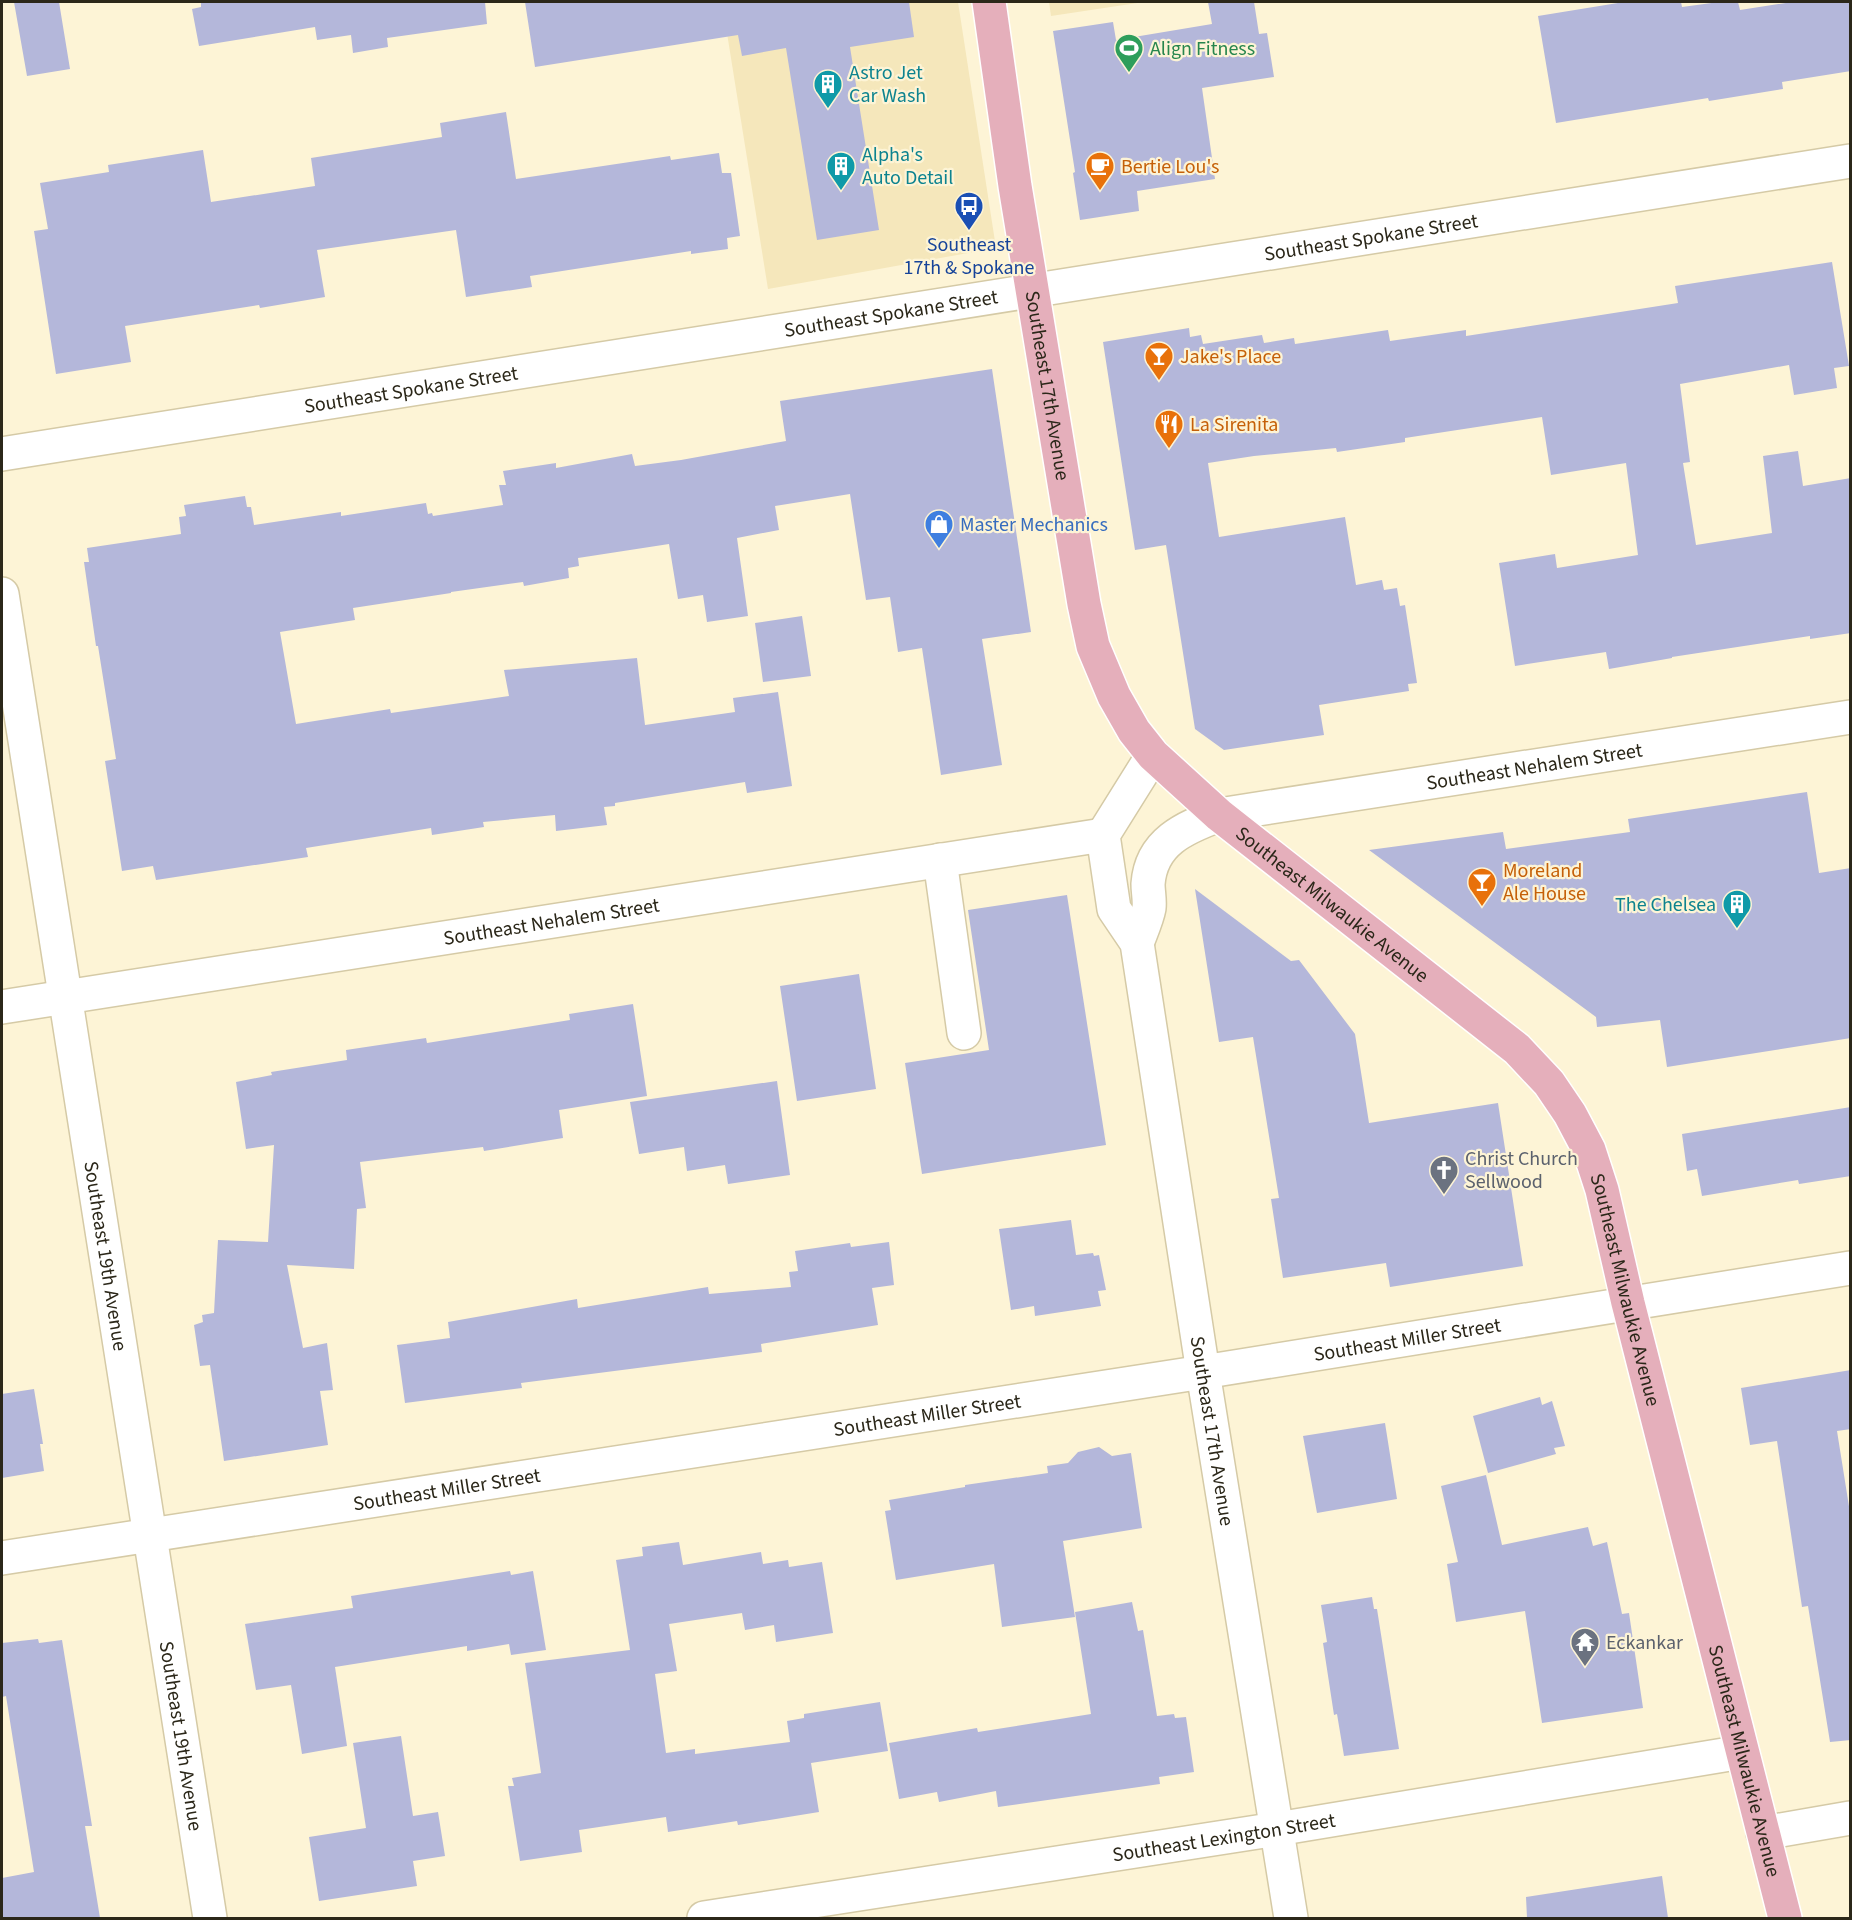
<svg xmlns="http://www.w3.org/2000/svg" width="1852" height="1920" font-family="'Source Sans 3',sans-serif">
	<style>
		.built { fill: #f5e7bb }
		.building { fill: #b4b7da }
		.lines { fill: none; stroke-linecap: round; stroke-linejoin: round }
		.minor-casing { stroke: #d5caa6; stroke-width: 36 }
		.major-casing { stroke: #fff; stroke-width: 36 }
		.minor { stroke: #fff; stroke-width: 33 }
		.major { stroke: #e5afbb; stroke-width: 33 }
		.labels { text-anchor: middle; stroke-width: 4.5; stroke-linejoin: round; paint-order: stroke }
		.leisure-label { font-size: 20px; fill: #27864d; stroke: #fdf4d6; text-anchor: start }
		.culture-label { font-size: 20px; fill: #0d838f; stroke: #fdf4d6; text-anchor: start }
		.food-label { font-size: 20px; fill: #c56008; stroke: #fdf4d6; text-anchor: start }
		.street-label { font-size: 20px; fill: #2b2719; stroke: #fdf4d6 }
		.transit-label { font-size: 20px; fill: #164399; stroke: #fdf4d6 }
		.shop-label { font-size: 20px; fill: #366cbe; stroke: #fdf4d6; text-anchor: start }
		.worship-label { font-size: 20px; fill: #5b616d; stroke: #fdf4d6; text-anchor: start }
	</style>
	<rect width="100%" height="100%" fill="#fdf4d6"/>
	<!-- built -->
	<path class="built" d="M 722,2 L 958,2 L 996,248 L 768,289 Z
		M 1049,2 L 1144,2 L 1051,16 Z"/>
	<!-- building -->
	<path class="building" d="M 14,2 L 59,2 L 70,69 L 27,76 Z
		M 201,2 L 485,2 L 487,24 L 387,38 L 388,47 L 353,53 L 351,35 L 317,40 L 315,27 L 199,46 L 192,9 L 201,7 Z
		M 525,2 L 909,2 L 914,37 L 850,47 L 879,230 L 817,240 L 786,48 L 742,56 L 738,35 L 535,67 Z
		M 1208,2 L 1254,2 L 1259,34 L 1267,33 L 1274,77 L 1202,88 L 1215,179 L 1137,191 L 1139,211 L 1080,220 L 1073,173 L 1075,172 L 1053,31 L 1113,22 L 1116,40 L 1212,24 Z
		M 1624,2 L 1681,2 L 1682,7 L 1719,2 L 1738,2 L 1740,10 L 1792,2 L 1851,2 L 1851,71 L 1782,82 L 1783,89 L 1709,101 L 1708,98 L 1556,123 L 1538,16 Z
		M 506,112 L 516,179 L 670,156 L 671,160 L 719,153 L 722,173 L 731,173 L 740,236 L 727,238 L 728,249 L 691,254 L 691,251 L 530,276 L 532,287 L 466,297 L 456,230 L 317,250 L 325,297 L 260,308 L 259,305 L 125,326 L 131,362 L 56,374 L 34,231 L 48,229 L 40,183 L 109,172 L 108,165 L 203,150 L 211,202 L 315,186 L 311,158 L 442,137 L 440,123 Z
		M 1832,262 L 1849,366 L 1834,368 L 1837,388 L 1794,395 L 1789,365 L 1680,384 L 1690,462 L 1683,463 L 1696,545 L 1772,533 L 1763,456 L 1798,451 L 1803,486 L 1851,478 L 1851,633 L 1810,639 L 1810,636 L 1672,657 L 1672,658 L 1609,669 L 1606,652 L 1515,666 L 1499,563 L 1555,554 L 1557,568 L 1638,555 L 1626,463 L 1551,475 L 1542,417 L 1405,438 L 1405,442 L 1337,452 L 1336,448 L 1254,456 L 1208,463 L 1219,537 L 1345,517 L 1356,585 L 1382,580 L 1384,590 L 1397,588 L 1400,606 L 1405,605 L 1417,683 L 1408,684 L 1409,691 L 1319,705 L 1324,735 L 1224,750 L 1195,729 L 1166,545 L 1135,550 L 1103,342 L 1189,328 L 1190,337 L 1201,335 L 1203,344 L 1262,335 L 1264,343 L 1294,338 L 1295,344 L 1388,330 L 1390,341 L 1466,330 L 1466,336 L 1678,303 L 1675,286 Z
		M 992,369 L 1031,632 L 982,639 L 1002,765 L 941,775 L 922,648 L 898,652 L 890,597 L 866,600 L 850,494 L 775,506 L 779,530 L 737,538 L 748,616 L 707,622 L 703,595 L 678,599 L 669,544 L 578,558 L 579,566 L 568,568 L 569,578 L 524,586 L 523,582 L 451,592 L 451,593 L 353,608 L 355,620 L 280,632 L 296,724 L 390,709 L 391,713 L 509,696 L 504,670 L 637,658 L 645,725 L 735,712 L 733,698 L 778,692 L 792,786 L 747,793 L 745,782 L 615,803 L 615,806 L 604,807 L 607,825 L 556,831 L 555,815 L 483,822 L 484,827 L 432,835 L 431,828 L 306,848 L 308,857 L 156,880 L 153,866 L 122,871 L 105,761 L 116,759 L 98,646 L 96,646 L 84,562 L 89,562 L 87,548 L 181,534 L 179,517 L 186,516 L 184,505 L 245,496 L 247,507 L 251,507 L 254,525 L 341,512 L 341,516 L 426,503 L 428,514 L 432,513 L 433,516 L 503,505 L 499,485 L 506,485 L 503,471 L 556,463 L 556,468 L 632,454 L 635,466 L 681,460 L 786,441 L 780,401 Z
		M 802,616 L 811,676 L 763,682 L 755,623 Z
		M 1807,792 L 1819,873 L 1851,868 L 1851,1038 L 1667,1067 L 1660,1020 L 1597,1027 L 1596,1017 L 1369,850 L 1503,832 L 1506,849 L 1630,832 L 1628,819 Z
		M 1195,889 L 1291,961 L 1299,960 L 1355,1034 L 1369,1123 L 1498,1103 L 1523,1266 L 1390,1287 L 1386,1263 L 1283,1278 L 1271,1199 L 1279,1198 L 1253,1037 L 1219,1042 Z
		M 1067,895 L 1106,1145 L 922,1174 L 905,1063 L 989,1050 L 968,910 Z
		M 859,974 L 876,1089 L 797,1101 L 780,986 Z
		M 633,1004 L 647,1096 L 559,1110 L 563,1138 L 484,1151 L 483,1147 L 360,1162 L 366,1208 L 357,1209 L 354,1269 L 287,1265 L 303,1348 L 327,1343 L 333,1390 L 320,1391 L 328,1445 L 224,1461 L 210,1365 L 200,1366 L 194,1325 L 203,1322 L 202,1315 L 214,1313 L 218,1240 L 268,1242 L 274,1145 L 246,1149 L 236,1082 L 272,1075 L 271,1072 L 347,1060 L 346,1050 L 426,1038 L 427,1043 L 570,1020 L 569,1014 Z
		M 777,1081 L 790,1175 L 728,1184 L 725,1165 L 687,1171 L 684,1147 L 639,1154 L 630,1102 Z
		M 1851,1107 L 1851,1176 L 1799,1184 L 1798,1180 L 1702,1196 L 1697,1169 L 1687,1171 L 1682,1134 Z
		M 1071,1220 L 1076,1255 L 1093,1253 L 1094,1256 L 1099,1255 L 1106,1290 L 1098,1291 L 1101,1306 L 1035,1316 L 1034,1306 L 1011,1310 L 999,1229 Z
		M 889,1242 L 894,1285 L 872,1288 L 878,1325 L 761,1344 L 762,1352 L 521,1383 L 522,1388 L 405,1403 L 397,1345 L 450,1338 L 448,1322 L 577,1299 L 578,1308 L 708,1287 L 709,1294 L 791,1287 L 789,1272 L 798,1271 L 795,1251 L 850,1243 L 851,1247 Z
		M 1851,1370 L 1851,1429 L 1837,1431 L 1851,1519 L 1851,1740 L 1830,1742 L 1808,1606 L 1802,1607 L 1777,1441 L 1750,1445 L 1741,1388 Z
		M 34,1389 L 43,1444 L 40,1444 L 44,1471 L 2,1478 L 2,1394 Z
		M 1540,1397 L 1542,1405 L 1552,1401 L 1565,1446 L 1554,1448 L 1556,1454 L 1488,1473 L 1473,1416 Z
		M 1385,1423 L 1397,1499 L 1317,1513 L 1303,1436 Z
		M 1099,1447 L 1112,1456 L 1131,1453 L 1142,1528 L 1063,1541 L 1075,1617 L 1002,1627 L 994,1564 L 896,1580 L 885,1511 L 891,1510 L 889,1500 L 965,1487 L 965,1485 L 1048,1473 L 1047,1466 L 1068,1463 L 1078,1452 Z
		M 1486,1475 L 1502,1545 L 1588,1527 L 1593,1546 L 1607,1542 L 1622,1614 L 1629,1613 L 1643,1708 L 1542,1723 L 1525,1611 L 1456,1622 L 1447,1564 L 1458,1562 L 1441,1486 Z
		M 679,1542 L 683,1565 L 761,1552 L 763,1564 L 788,1560 L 789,1567 L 822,1562 L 833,1633 L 776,1642 L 774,1625 L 745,1630 L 742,1613 L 669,1624 L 677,1671 L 655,1674 L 666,1753 L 695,1749 L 695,1754 L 790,1742 L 787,1721 L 804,1718 L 804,1714 L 880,1702 L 888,1751 L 811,1763 L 819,1812 L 738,1825 L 737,1821 L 668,1832 L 666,1817 L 579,1830 L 582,1852 L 520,1861 L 508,1786 L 514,1786 L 512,1778 L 541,1773 L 525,1663 L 630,1650 L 616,1560 L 643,1556 L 642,1547 Z
		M 510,1571 L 511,1575 L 533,1571 L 546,1650 L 511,1655 L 509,1644 L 467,1651 L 467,1646 L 335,1667 L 347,1746 L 302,1754 L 291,1685 L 256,1690 L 245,1624 L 353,1608 L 351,1596 Z
		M 1372,1597 L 1374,1609 L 1377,1609 L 1399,1749 L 1344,1756 L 1337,1714 L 1334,1715 L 1323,1643 L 1327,1642 L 1321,1605 Z
		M 1132,1602 L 1138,1631 L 1143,1630 L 1157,1716 L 1174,1714 L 1175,1718 L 1186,1717 L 1194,1772 L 1159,1777 L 1160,1784 L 998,1807 L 996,1791 L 939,1802 L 937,1792 L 899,1799 L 889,1743 L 977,1728 L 978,1732 L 1091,1714 L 1075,1612 Z
		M 38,1639 L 39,1643 L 62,1640 L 92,1826 L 85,1826 L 100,1918 L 2,1918 L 2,1878 L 34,1872 L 6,1696 L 2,1697 L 2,1643 Z
		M 401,1736 L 413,1816 L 438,1812 L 445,1856 L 413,1861 L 417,1886 L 319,1901 L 309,1837 L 366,1828 L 353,1743 Z
		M 1662,1876 L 1668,1918 L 1527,1918 L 1526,1897 Z"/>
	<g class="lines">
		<!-- minor casing -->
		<g class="minor-casing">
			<g id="minor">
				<path id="s1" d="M 2,454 L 1850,161"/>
				<path id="s2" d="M 2,594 L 210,1918"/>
				<path id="s3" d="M 1153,755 L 1103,835 L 1114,909 L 1137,943 L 1203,1372 L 1291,1918"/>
				<path d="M 940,860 L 964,1033"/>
				<path id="s4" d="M 1137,943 C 1141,932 1147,919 1149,908 C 1150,900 1148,892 1148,884 C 1151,842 1184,828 1219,815 L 1850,717"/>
				<path id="s5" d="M 2,1007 L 1103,835"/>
				<path id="s6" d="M 2,1558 L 1203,1372 L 1850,1268"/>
				<path d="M 1763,1833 L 1850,1818"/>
				<path id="s7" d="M 704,1918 L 1277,1829 L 1742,1752"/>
			</g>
		</g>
		<!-- major casing -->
		<g class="major-casing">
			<g id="major">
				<path id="s8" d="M 989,2 L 1015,186 L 1084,604 L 1093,646 L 1114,696 L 1134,731 L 1153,755 L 1219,815 L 1517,1049 L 1549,1083 L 1570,1114 L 1589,1150 L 1602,1190 L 1628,1303 L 1785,1918"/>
			</g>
		</g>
		<!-- minor -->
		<use href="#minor" class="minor"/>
		<!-- major -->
		<use href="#major" class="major"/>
	</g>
	<!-- icons -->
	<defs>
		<g id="stadium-pin" transform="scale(1.5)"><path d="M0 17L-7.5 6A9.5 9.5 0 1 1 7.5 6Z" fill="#2e9e5b" stroke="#fdf4d6"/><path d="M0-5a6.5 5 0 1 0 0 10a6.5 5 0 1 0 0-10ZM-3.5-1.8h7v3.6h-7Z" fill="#fff"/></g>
		<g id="building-pin" transform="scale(1.5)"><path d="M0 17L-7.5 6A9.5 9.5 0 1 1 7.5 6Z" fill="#0f9aa8" stroke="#fdf4d6"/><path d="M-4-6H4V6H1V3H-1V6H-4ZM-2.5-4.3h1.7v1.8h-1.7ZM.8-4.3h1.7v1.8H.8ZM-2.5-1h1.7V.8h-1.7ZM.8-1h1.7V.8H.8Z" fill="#fff"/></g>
		<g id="cafe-pin" transform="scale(1.5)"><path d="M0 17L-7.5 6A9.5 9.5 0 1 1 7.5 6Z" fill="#e8710a" stroke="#fdf4d6"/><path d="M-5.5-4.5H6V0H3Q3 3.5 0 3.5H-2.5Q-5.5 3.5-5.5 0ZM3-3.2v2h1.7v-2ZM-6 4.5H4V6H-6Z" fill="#fff"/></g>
		<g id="bus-pin" transform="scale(1.5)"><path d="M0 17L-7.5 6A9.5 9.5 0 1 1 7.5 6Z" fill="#1a4fb4" stroke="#fdf4d6"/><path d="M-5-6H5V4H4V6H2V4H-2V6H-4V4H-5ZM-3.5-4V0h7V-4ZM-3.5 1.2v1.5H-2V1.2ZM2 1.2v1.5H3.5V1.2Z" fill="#fff"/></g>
		<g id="bar-pin" transform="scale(1.5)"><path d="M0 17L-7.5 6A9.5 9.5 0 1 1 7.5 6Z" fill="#e8710a" stroke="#fdf4d6"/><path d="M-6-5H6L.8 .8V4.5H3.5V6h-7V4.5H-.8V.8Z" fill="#fff"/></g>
		<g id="restaurant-pin" transform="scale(1.5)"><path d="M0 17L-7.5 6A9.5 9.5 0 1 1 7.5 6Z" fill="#e8710a" stroke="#fdf4d6"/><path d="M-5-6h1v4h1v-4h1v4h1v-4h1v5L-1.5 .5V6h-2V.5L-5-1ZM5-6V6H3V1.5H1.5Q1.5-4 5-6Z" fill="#fff"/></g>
		<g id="shop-pin" transform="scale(1.5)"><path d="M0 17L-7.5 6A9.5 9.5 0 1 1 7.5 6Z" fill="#3f7fe0" stroke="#fdf4d6"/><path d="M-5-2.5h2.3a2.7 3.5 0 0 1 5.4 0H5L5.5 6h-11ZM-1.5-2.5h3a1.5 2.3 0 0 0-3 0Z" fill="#fff"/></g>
		<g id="church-pin" transform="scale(1.5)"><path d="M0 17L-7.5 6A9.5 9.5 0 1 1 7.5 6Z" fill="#6b7280" stroke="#fdf4d6"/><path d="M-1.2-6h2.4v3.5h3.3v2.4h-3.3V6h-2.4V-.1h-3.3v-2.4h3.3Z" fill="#fff"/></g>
		<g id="temple-pin" transform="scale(1.5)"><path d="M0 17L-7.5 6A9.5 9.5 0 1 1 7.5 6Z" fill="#6b7280" stroke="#fdf4d6"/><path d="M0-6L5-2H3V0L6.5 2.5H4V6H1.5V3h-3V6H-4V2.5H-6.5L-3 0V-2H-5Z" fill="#fff"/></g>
	</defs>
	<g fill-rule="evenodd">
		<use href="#stadium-pin" x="1129" y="48"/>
		<use href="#building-pin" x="828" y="84"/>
		<use href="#building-pin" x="841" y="166"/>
		<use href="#cafe-pin" x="1100" y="166"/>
		<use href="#bus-pin" x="969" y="206"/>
		<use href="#bar-pin" x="1159" y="356"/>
		<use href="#restaurant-pin" x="1169" y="424"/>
		<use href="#shop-pin" x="939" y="524"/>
		<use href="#bar-pin" x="1482" y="882"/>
		<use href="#building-pin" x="1737" y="904"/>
		<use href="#church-pin" x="1444" y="1170"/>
		<use href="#temple-pin" x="1585" y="1642"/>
	</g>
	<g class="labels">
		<!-- leisure labels -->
		<g class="leisure-label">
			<text x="1150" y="55">Align Fitness</text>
		</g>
		<!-- culture labels -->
		<g class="culture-label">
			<text x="849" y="79">Astro Jet<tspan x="849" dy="23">Car Wash</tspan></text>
			<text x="862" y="161">Alpha's<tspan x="862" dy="23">Auto Detail</tspan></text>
			<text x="1716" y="911" text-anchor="end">The Chelsea</text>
		</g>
		<!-- food labels -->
		<g class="food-label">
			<text x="1121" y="173">Bertie Lou's</text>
			<text x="1180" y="363">Jake's Place</text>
			<text x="1190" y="431">La Sirenita</text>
			<text x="1503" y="877">Moreland<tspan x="1503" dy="23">Ale House</tspan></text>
		</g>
		<!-- street labels -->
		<g class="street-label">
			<text dy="7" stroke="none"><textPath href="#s1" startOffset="1386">Southeast Spokane Street</textPath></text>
			<text dy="7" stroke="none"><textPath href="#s1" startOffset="900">Southeast Spokane Street</textPath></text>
			<text dy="7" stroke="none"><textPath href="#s8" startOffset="388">Southeast 17th Avenue</textPath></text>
			<text dy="7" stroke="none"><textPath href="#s1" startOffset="414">Southeast Spokane Street</textPath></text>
			<text dy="7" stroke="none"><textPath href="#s4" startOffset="486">Southeast Nehalem Street</textPath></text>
			<text dy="7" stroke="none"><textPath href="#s8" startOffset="1011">Southeast Milwaukie Avenue</textPath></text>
			<text dy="7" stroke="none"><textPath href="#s5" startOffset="556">Southeast Nehalem Street</textPath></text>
			<text dy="7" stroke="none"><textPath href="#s2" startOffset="670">Southeast 19th Avenue</textPath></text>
			<text dy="7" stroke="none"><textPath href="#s8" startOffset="1515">Southeast Milwaukie Avenue</textPath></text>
			<text dy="7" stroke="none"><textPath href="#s6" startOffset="1422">Southeast Miller Street</textPath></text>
			<text dy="7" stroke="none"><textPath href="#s6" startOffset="936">Southeast Miller Street</textPath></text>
			<text dy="7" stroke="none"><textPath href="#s3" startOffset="704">Southeast 17th Avenue</textPath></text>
			<text dy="7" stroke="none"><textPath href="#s6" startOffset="450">Southeast Miller Street</textPath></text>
			<text dy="7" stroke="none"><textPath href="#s2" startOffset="1156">Southeast 19th Avenue</textPath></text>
			<text dy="7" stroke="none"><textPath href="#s8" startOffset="2001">Southeast Milwaukie Avenue</textPath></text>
			<text dy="7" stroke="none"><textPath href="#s7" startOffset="526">Southeast Lexington Street</textPath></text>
		</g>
		<!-- transit labels -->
		<g class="transit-label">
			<text x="969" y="251">Southeast<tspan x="969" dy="23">17th &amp; Spokane</tspan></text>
		</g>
		<!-- shop labels -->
		<g class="shop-label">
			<text x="960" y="531">Master Mechanics</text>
		</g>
		<!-- worship labels -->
		<g class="worship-label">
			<text x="1465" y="1165">Christ Church<tspan x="1465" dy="23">Sellwood</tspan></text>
			<text x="1606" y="1649">Eckankar</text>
		</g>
	</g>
	<!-- border -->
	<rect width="1852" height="1920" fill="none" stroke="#2b2719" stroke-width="6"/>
</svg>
